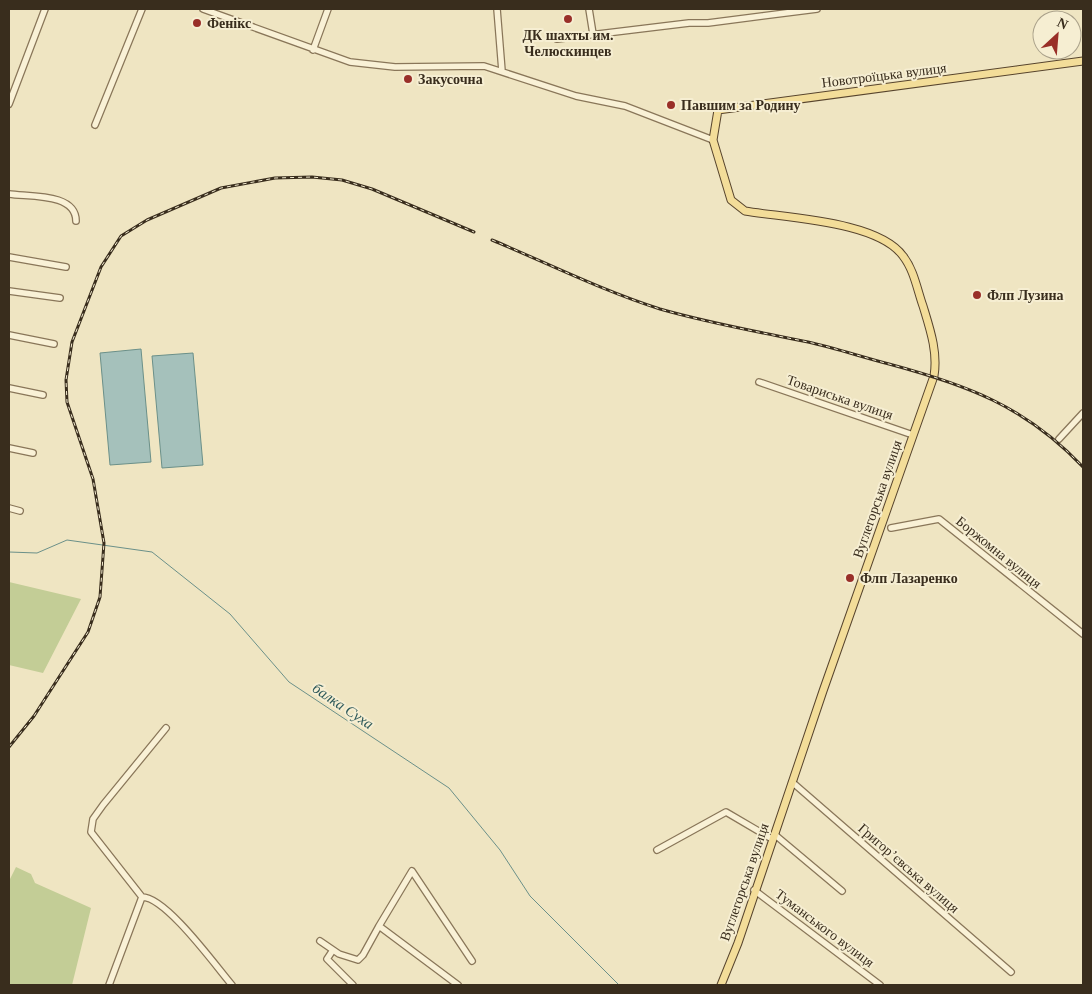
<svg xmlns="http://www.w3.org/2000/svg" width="1092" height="994" font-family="'Times New Roman',serif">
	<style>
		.green { fill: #c3cd96 }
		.water { fill: #a5c1bb; stroke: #6b9089 }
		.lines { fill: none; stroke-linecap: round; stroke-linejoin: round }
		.stream { stroke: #6b9089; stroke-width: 1 }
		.minor-casing { stroke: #897659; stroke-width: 8 }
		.major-casing { stroke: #57442d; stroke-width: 9 }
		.minor { stroke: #f9f1d6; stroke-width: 5.5 }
		.major { stroke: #f3dd99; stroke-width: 7 }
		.rail-casing { stroke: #392d1d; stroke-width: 3 }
		.rail { stroke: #f6eed2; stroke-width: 1; stroke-dasharray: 4; stroke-linecap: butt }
		.poi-dot { fill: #992f28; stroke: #f6eed2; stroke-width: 2 }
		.labels { text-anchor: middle; stroke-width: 4; stroke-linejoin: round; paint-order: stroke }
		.poi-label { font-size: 14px; font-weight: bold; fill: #392d1d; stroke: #f6eed2; text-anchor: start }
		.street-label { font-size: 14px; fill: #392d1d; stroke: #f6eed2 }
		.water-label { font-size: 15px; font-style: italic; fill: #2c5859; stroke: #f6eed2 }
	</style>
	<rect width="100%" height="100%" fill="#efe5c2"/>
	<!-- green -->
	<path class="green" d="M 9,582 L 81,599 L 43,673 L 9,665 Z
		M 16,867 L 31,874 L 35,883 L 91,908 L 72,985 L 9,985 L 9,881 Z"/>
	<!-- water -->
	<path class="water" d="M 141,349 L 151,462 L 110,465 L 100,353 Z
		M 193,353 L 203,465 L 162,468 L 152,356 Z"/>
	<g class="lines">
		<!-- stream -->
		<path class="stream" d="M 9,552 L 37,553 L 67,540 L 152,552 L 230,614 L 289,682 L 449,788 L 500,850 L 530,896 L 619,985"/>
		<!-- minor casing -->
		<g class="minor-casing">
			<path id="minor" d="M 203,9 L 350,62 L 395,67 L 484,66 L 576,96 L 625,106 L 713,140
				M 497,9 L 502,71
				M 589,9 L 593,34
				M 557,39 L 689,23 L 708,23 L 817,9
				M 313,50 L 328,9
				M 9,104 L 45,9
				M 95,125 L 142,9
				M 9,194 C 30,197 76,193 76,221
				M 9,257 L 66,267
				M 9,291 L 60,298
				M 9,335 L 54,344
				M 759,382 L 913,435
				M 9,388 L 43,395
				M 1059,439 L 1083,413
				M 9,448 L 33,453
				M 9,508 L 20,511
				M 891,528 L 939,519 L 1083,634
				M 166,728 L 103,805 L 93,819 L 91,832 L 142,897 C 166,897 215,965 232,985
				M 792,782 L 1011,972
				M 774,834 L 842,891
				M 657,850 L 726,812 L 772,839
				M 754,890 L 880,985
				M 379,926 L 412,871 L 472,961
				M 320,941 L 339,954 L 358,960 L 363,955 L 379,926 L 458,985
				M 333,950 L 327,959 L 353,985
				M 109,985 L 142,897"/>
		</g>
		<!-- major casing -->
		<g class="major-casing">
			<path id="major" d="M 721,985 L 738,943 L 823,691 L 934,376 C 938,352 930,329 923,306 C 917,289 914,270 903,256 C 878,221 786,218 745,211 L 731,200 L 713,140 L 718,110 L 1083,61"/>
		</g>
		<!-- minor -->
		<use href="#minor" class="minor"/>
		<!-- major -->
		<use href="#major" class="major"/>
		<!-- rail casing -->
		<g class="rail-casing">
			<path id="rail" d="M 492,240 C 547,263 603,291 660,309 C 709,323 759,332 808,342 C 835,348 862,357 889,364 C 967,385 1025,406 1083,467
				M 9,747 L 34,716 L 88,632 L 100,597 L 104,543 L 93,479 L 67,402 L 66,380 L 72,342 L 101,267 L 121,236 L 147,220 L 221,188 L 275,178 L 312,177 L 342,180 L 372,189 L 474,232"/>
		</g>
		<!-- rail -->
		<use href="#rail" class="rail"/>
	</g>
	<!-- markers -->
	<g class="poi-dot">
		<circle cx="568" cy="19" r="5"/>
		<circle cx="197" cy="23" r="5"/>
		<circle cx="408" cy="79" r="5"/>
		<circle cx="671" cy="105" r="5"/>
		<circle cx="977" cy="295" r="5"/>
		<circle cx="850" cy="578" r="5"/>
	</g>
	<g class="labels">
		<!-- poi labels -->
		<g class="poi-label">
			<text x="207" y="28">Фенікс</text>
			<text x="568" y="40" text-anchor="middle">ДК шахты им.<tspan x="568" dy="16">Челюскинцев</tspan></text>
			<text x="418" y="84">Закусочна</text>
			<text x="681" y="110">Павшим за Родину</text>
			<text x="987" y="300">Флп Лузина</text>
			<text x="860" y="583">Флп Лазаренко</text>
		</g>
		<!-- street labels -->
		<g class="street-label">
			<text transform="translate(884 75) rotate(-7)" y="5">Новотроїцька вулиця</text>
			<text transform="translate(840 397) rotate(19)" y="5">Товариська вулиця</text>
			<text transform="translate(877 499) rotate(-71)" y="5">Вуглегорська вулиця</text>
			<text transform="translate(999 552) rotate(39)" y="5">Боржомна вулиця</text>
			<text transform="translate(909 868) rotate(41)" y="5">Григор’євська вулиця</text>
			<text transform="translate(744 882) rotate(-71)" y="5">Вуглегорська вулиця</text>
			<text transform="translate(825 928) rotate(37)" y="5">Туманського вулиця</text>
		</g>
		<!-- water labels -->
		<g class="water-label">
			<text transform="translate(343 706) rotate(34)" y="5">балка Суха</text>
		</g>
	</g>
	<!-- border -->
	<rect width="1092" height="994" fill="none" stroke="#392d1d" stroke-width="20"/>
	<!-- north arrow -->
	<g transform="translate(1057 35) rotate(26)"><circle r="24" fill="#f6eed2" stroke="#aaa18a"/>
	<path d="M0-4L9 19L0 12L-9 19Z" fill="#992f28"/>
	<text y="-8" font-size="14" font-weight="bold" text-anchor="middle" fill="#392d1d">N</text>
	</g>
</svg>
